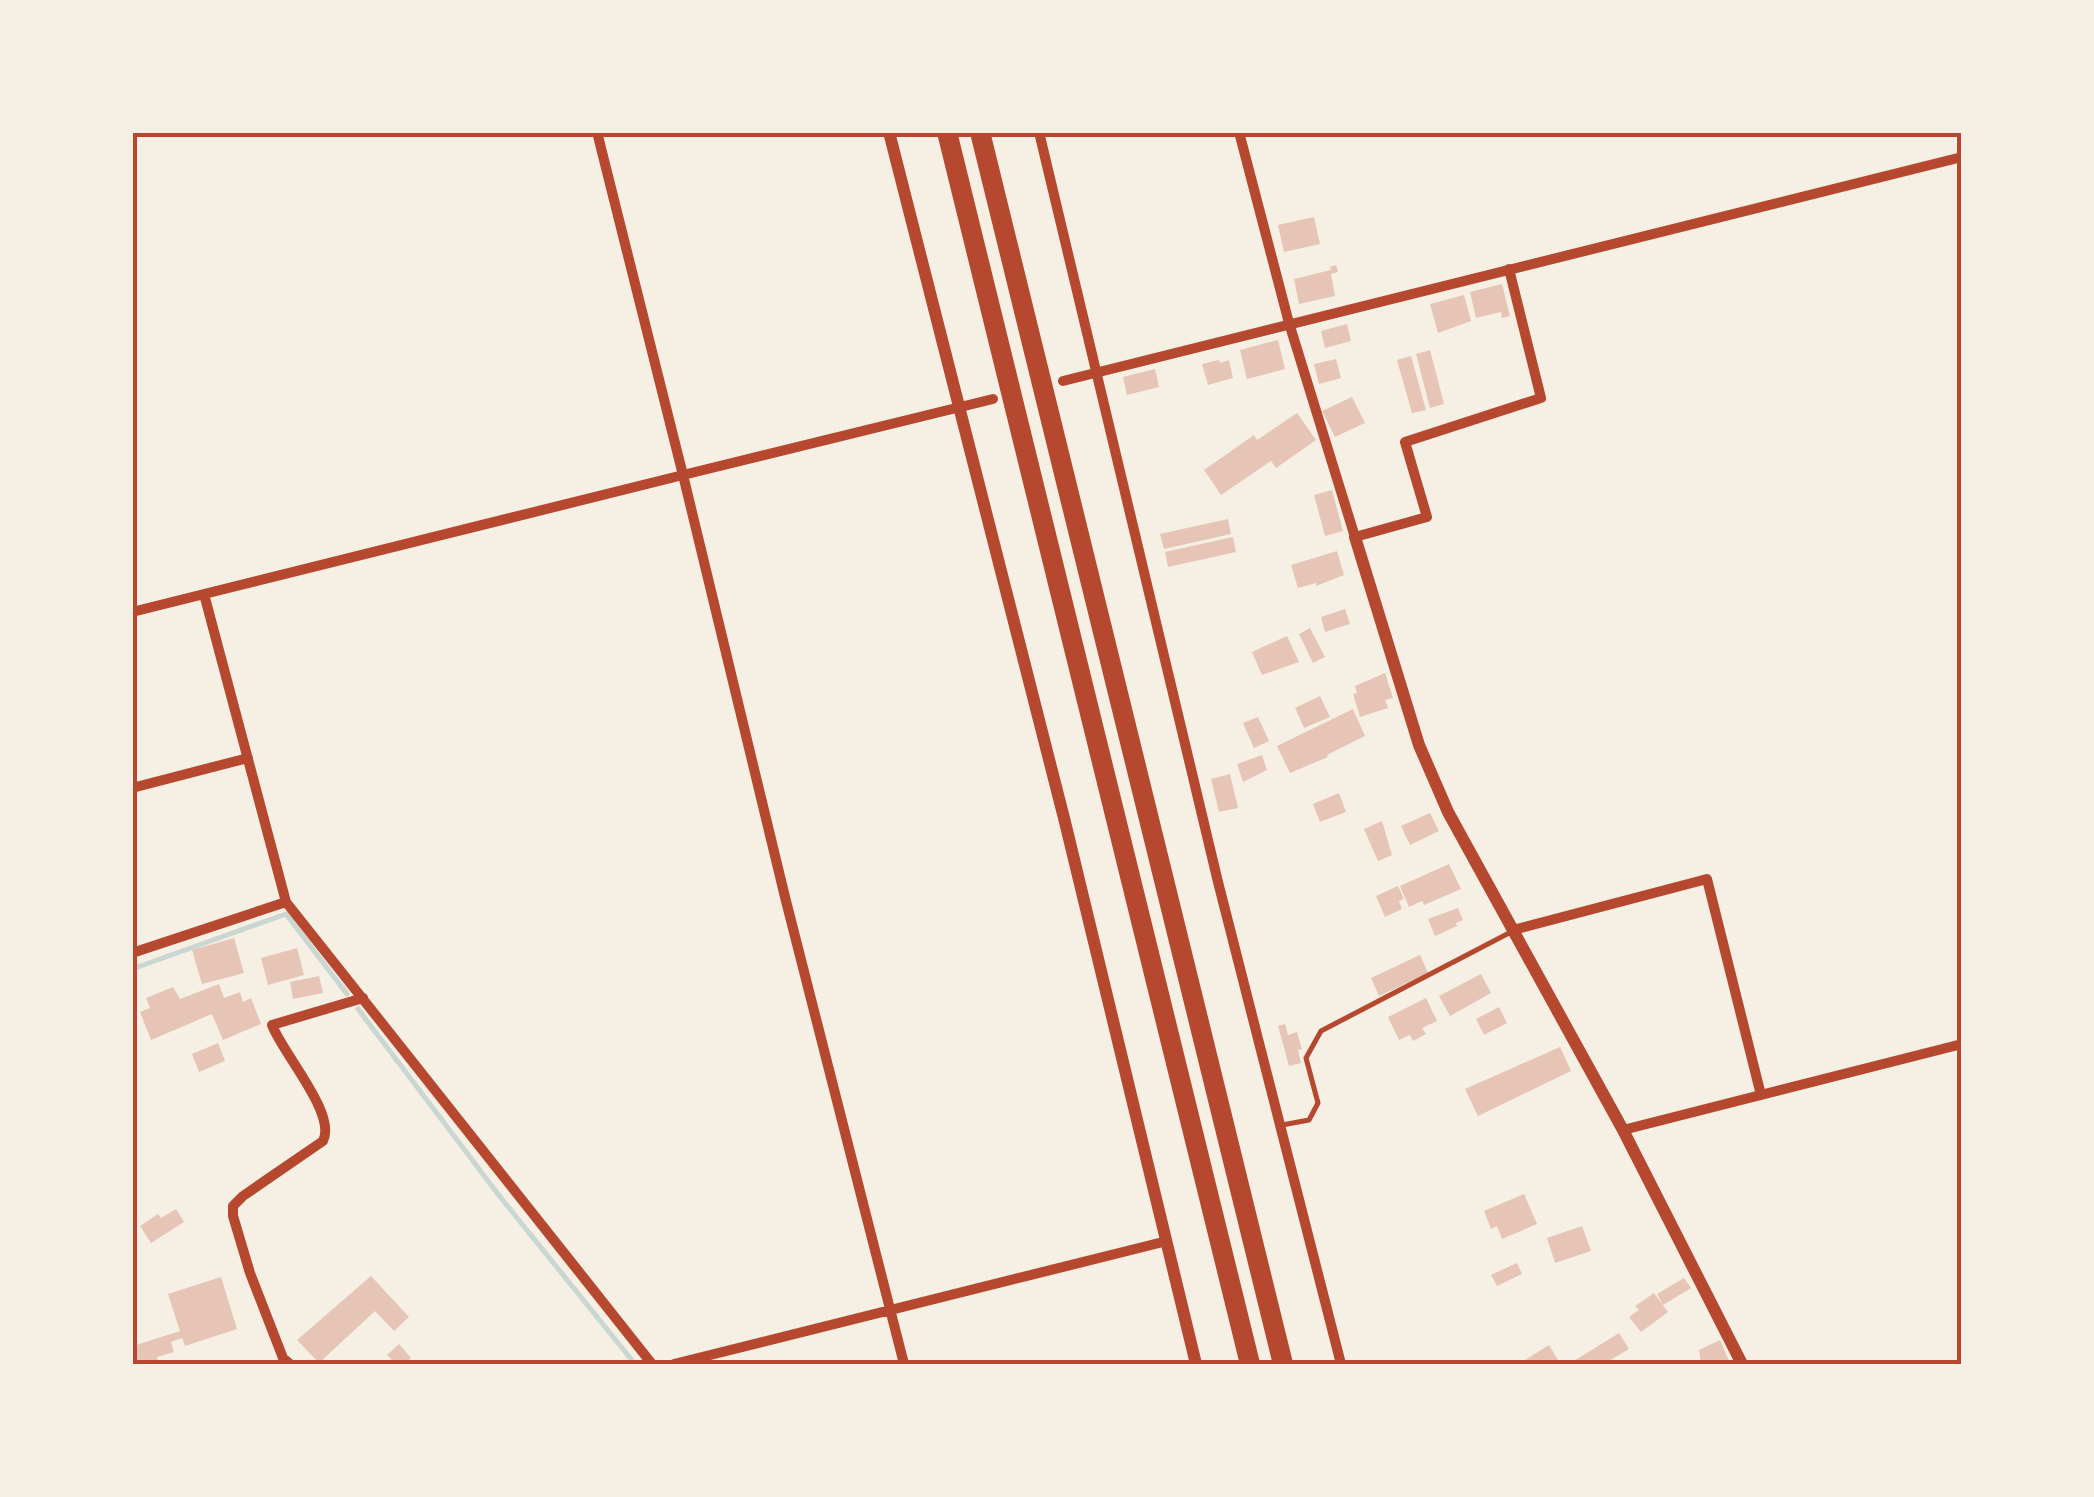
<svg xmlns="http://www.w3.org/2000/svg" width="2094" height="1497" font-family="Barlow,sans-serif">
	<style>
		.lines { fill: none; stroke-linecap: round; stroke-linejoin: round }
		.stream { stroke: #c9d6d2; stroke-width: 5 }
		.building { fill: #e6c5b7 }
		.service { stroke: #b5482f; stroke-width: 5 }
		.minor { stroke: #b5482f; stroke-width: 10 }
		.tertiary { stroke: #b5482f; stroke-width: 12 }
		.motorway { stroke: #b5482f; stroke-width: 20 }
		.neatline { fill: none; stroke: #b5482f; stroke-width: 4 }
	</style>
	<rect width="100%" height="100%" fill="#f6efe4"/>
	<g class="lines">
		<!-- stream -->
		<path class="stream" d="M 132,969 L 286,914 L 347,994
			M 358,1009 L 501,1198 L 635,1364"/>
	</g>
	<!-- building -->
	<path class="building" d="M 1314,217 L 1320,244 L 1284,252 L 1278,225 Z
		M 1336,265 L 1338,272 L 1331,274 L 1335,296 L 1299,304 L 1294,279 L 1331,270 L 1330,267 Z
		M 1502,284 L 1510,316 L 1502,318 L 1501,312 L 1476,318 L 1470,292 Z
		M 1464,295 L 1471,321 L 1438,333 L 1430,304 Z
		M 1347,324 L 1351,341 L 1325,348 L 1321,331 Z
		M 1278,340 L 1285,369 L 1247,379 L 1240,350 Z
		M 1430,350 L 1444,404 L 1430,408 L 1416,354 Z
		M 1411,356 L 1426,410 L 1412,413 L 1397,360 Z
		M 1336,359 L 1341,378 L 1319,384 L 1314,364 Z
		M 1219,360 L 1220,363 L 1229,360 L 1233,378 L 1208,385 L 1202,364 Z
		M 1155,369 L 1159,387 L 1127,395 L 1123,377 Z
		M 1352,397 L 1365,423 L 1335,437 L 1322,411 Z
		M 1297,413 L 1316,440 L 1276,468 L 1271,461 L 1221,495 L 1204,470 L 1254,435 L 1257,440 Z
		M 1332,490 L 1343,531 L 1325,536 L 1314,495 Z
		M 1228,519 L 1231,534 L 1164,549 L 1160,534 Z
		M 1233,537 L 1236,552 L 1168,567 L 1165,552 Z
		M 1337,551 L 1344,575 L 1316,586 L 1316,583 L 1298,588 L 1291,565 Z
		M 1345,609 L 1350,624 L 1325,632 L 1321,617 Z
		M 1310,628 L 1325,657 L 1313,663 L 1299,634 Z
		M 1287,636 L 1299,662 L 1262,675 L 1252,652 Z
		M 1385,673 L 1393,698 L 1385,700 L 1388,708 L 1360,717 L 1353,694 L 1357,693 L 1355,686 Z
		M 1320,696 L 1330,717 L 1304,728 L 1295,708 Z
		M 1353,709 L 1365,736 L 1327,755 L 1328,757 L 1290,773 L 1277,746 Z
		M 1258,717 L 1269,741 L 1254,748 L 1243,723 Z
		M 1262,755 L 1267,770 L 1243,782 L 1237,764 Z
		M 1230,774 L 1238,808 L 1219,812 L 1211,779 Z
		M 1339,793 L 1346,812 L 1320,822 L 1313,804 Z
		M 1430,813 L 1439,831 L 1410,845 L 1401,826 Z
		M 1382,821 L 1392,855 L 1378,861 L 1364,829 Z
		M 1449,864 L 1461,889 L 1424,905 L 1422,901 L 1409,907 L 1400,886 Z
		M 1398,886 L 1404,899 L 1399,901 L 1402,909 L 1385,917 L 1376,896 Z
		M 1458,908 L 1463,920 L 1456,923 L 1457,926 L 1435,936 L 1428,919 Z
		M 234,938 L 244,973 L 202,984 L 192,950 Z
		M 297,948 L 304,975 L 268,985 L 261,958 Z
		M 1420,955 L 1428,973 L 1379,996 L 1371,978 Z
		M 1481,974 L 1491,993 L 1450,1016 L 1439,996 Z
		M 319,976 L 323,993 L 293,999 L 290,982 Z
		M 219,984 L 224,998 L 240,992 L 243,1002 L 251,998 L 261,1024 L 223,1040 L 212,1014 L 151,1040 L 140,1012 L 150,1008 L 146,998 L 173,987 L 180,999 Z
		M 1426,998 L 1437,1021 L 1422,1028 L 1426,1034 L 1413,1041 L 1410,1035 L 1399,1040 L 1388,1017 Z
		M 1499,1007 L 1507,1023 L 1484,1035 L 1476,1019 Z
		M 1285,1024 L 1288,1035 L 1297,1032 L 1302,1049 L 1298,1050 L 1301,1063 L 1289,1066 L 1278,1026 Z
		M 218,1043 L 225,1061 L 199,1072 L 192,1054 Z
		M 1560,1047 L 1571,1071 L 1478,1116 L 1465,1089 Z
		M 1524,1194 L 1537,1224 L 1502,1239 L 1497,1226 L 1491,1229 L 1484,1211 Z
		M 176,1209 L 184,1222 L 151,1243 L 140,1226 L 158,1214 L 161,1218 Z
		M 1582,1226 L 1591,1251 L 1555,1263 L 1547,1238 Z
		M 1517,1263 L 1522,1274 L 1497,1286 L 1491,1275 Z
		M 371,1276 L 409,1317 L 394,1331 L 375,1311 L 319,1363 L 297,1340 Z
		M 221,1277 L 237,1329 L 185,1346 L 182,1338 L 171,1342 L 174,1352 L 157,1357 L 159,1364 L 132,1364 L 137,1359 L 133,1346 L 180,1331 L 168,1294 Z
		M 1684,1278 L 1691,1288 L 1663,1305 L 1657,1294 Z
		M 1654,1293 L 1668,1312 L 1641,1332 L 1629,1317 L 1639,1310 L 1635,1306 Z
		M 1619,1333 L 1629,1349 L 1604,1364 L 1569,1364 Z
		M 1720,1340 L 1730,1363 L 1701,1364 L 1699,1350 Z
		M 399,1344 L 411,1358 L 404,1364 L 396,1364 L 387,1355 Z
		M 1549,1345 L 1558,1360 L 1551,1364 L 1519,1364 Z"/>
	<g class="lines">
		<!-- service -->
		<path class="service" d="M 1282,1125 L 1309,1120 L 1318,1103 L 1306,1058 L 1321,1031 L 1511,932"/>
		<!-- minor -->
		<path class="minor" d="M 597,132 L 683,475 L 993,399
			M 1039,132 L 1218,882 L 1341,1364
			M 1239,132 L 1289,323 L 1355,537 L 1427,517 L 1405,442 L 1541,398 L 1509,269
			M 1063,381 L 1962,157
			M 204,594 L 286,902 L 652,1364
			M 132,612 L 683,475 L 785,897 L 904,1364
			M 132,788 L 248,758
			M 1513,930 L 1707,879 L 1761,1095
			M 132,953 L 286,902
			M 1623,1130 L 1962,1044
			M 290,1364 L 283,1358 L 250,1273 L 233,1216 L 233,1206 L 243,1196 L 323,1141 C 337,1114 283,1054 272,1025 L 363,998
			M 674,1364 L 1167,1241"/>
		<!-- tertiary -->
		<path class="tertiary" d="M 889,132 L 1065,822 L 1196,1364
			M 1355,537 L 1419,745 L 1448,812 L 1623,1130 L 1742,1364"/>
		<!-- motorway -->
		<path class="motorway" d="M 947,132 L 1250,1364
			M 980,132 L 1283,1364"/>
	</g>
	<!-- border -->
	<rect width="2094" height="1497" fill="none" stroke="#f6efe4" stroke-width="270"/>
	<rect x="135" y="135" width="1824" height="1227" class="neatline"/>
</svg>
